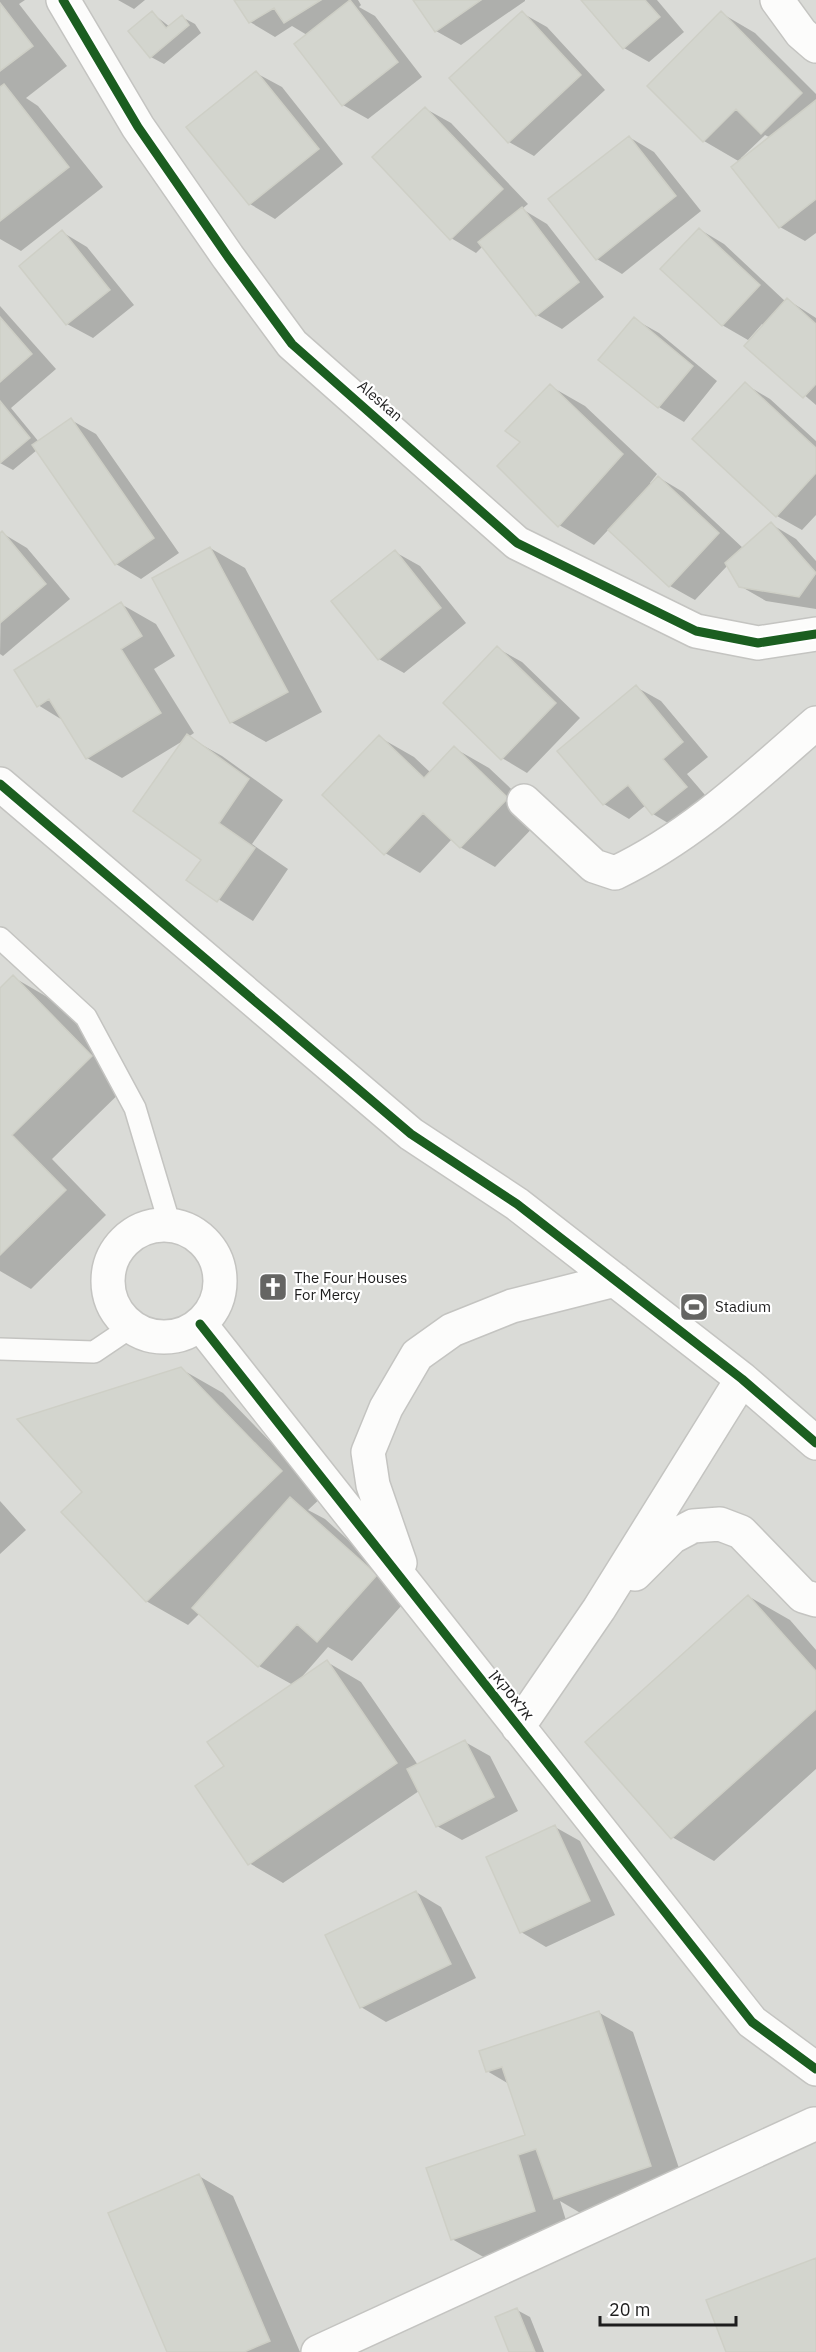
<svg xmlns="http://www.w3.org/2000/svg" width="816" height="2352" font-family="'IBM Plex Sans',Heebo,sans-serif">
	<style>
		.residential { fill: #dadbd7 }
		.shadow { fill: #0003; fill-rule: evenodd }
		.building { fill: #d3d5ce; stroke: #cecfc6; stroke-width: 1.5 }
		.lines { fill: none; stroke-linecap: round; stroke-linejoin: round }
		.lane-casing { stroke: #c4c4c1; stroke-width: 24 }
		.street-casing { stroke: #c4c4c1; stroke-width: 36 }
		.lane { stroke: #fcfcfb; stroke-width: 21 }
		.street { stroke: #fcfcfb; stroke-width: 33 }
		.cycleway-casing { stroke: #fff; stroke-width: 13 }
		.cycleway { stroke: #1b5e20; stroke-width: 9 }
		.labels { text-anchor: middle; stroke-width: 4.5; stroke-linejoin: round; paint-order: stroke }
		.street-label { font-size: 15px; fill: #1d1d1d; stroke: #fff }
		.poi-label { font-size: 15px; fill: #1d1d1d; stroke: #fff; text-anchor: start }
	</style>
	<rect width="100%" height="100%" fill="#eaece5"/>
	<!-- residential -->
	<path class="residential" d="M 0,0 L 816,0 L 816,2352 L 0,2352 Z"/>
	<!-- shadow -->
	<path class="shadow" d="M 0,0 L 25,0 L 19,4 L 67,66 L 26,98 L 38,106 L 103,187 L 21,251 L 0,239 Z
		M 118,0 L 145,0 L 134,9 Z
		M 236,0 L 358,0 L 361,5 L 359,7 L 375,16 L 422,77 L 368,119 L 343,105 L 307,35 L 292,26 L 275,37 L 250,22 Z
		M 415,0 L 525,0 L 525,1 L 461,45 L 436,31 Z
		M 583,0 L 657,0 L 684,32 L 649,62 L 624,48 Z
		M 152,13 L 170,27 L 182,17 L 195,24 L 201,33 L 164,64 L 151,57 Z
		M 522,13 L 547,27 L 605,90 L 534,156 L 509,142 Z
		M 721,13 L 755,33 L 816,94 L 816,233 L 805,241 L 780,227 L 740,162 L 704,141 ZM 765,135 L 771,138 L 743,160 L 741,158 Z
		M 256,73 L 282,87 L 343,164 L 275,219 L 250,204 L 188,127 Z
		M 426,109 L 451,123 L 528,204 L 522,209 L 547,224 L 604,297 L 562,329 L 537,315 L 483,246 L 476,253 L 451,238 Z
		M 629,137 L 654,152 L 701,211 L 622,274 L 597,259 Z
		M 699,229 L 724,244 L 786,302 L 788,300 L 816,318 L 816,405 L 747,346 L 764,326 L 762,324 L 748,340 L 722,325 Z
		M 62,232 L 87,247 L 134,305 L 93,338 L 67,324 L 21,266 Z
		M 0,306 L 56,369 L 11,408 L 39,442 L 71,420 L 96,434 L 179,553 L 141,579 L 116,564 L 37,450 L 13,470 L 0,463 Z
		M 634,319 L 659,333 L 717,381 L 684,422 L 659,407 L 601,359 Z
		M 745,384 L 770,399 L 816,441 L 816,515 L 802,530 L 777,516 Z
		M 550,386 L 585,406 L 657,474 L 650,483 L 652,485 L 658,477 L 683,492 L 744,549 L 771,524 L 796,539 L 816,561 L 816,609 L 766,601 L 740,586 L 728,565 L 695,600 L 670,586 L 609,529 L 594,545 L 559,525 L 523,442 Z
		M 2,533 L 27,548 L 70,599 L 3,656 L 0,654 Z
		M 210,548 L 245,568 L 322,712 L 266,742 L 231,722 Z
		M 395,552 L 420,566 L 466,623 L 404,673 L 379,659 Z
		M 121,604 L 156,624 L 175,656 L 154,669 L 194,733 L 188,737 L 222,756 L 283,800 L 252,844 L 288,869 L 253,921 L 188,880 L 203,860 L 186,739 L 122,778 L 87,758 L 64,721 L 38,705 Z
		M 497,648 L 522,662 L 580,718 L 527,773 L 502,758 Z
		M 636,687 L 661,701 L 708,757 L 687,774 L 711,802 L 678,829 L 653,814 L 646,805 L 629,819 L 604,804 L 559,751 Z
		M 379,737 L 414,757 L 431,773 L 454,748 L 489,768 L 542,818 L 495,867 L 460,847 L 452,839 L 420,873 L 385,853 Z
		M 13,977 L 54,1001 L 132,1081 L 52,1159 L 106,1215 L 31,1289 L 0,1271 L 0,990 Z
		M 181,1369 L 223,1393 L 323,1496 L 308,1510 L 325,1519 L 410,1596 L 352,1661 L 328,1647 L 300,1679 L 327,1662 L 361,1682 L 418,1765 L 465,1742 L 490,1756 L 518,1811 L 462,1840 L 437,1826 L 419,1791 L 283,1883 L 249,1863 L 226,1767 L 293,1685 L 259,1666 L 200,1613 L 188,1625 L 146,1601 L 84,1492 Z
		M 0,1501 L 26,1530 L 0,1554 Z
		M 748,1596 L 790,1620 L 816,1650 L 816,1769 L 714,1861 L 672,1837 Z
		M 555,1827 L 580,1841 L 615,1915 L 546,1947 L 521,1932 Z
		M 416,1892 L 441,1907 L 476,1978 L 386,2022 L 361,2007 Z
		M 598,2012 L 633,2032 L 685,2186 L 589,2218 L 560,2201 L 569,2230 L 487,2259 L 452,2239 L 527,2136 L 509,2084 L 487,2071 Z
		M 199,2176 L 233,2196 L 300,2352 L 169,2352 Z
		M 517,2310 L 530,2317 L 544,2352 L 510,2352 Z"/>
	<!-- building -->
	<path class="building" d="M 234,0 L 321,0 L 284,23 L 274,8 L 249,23 Z
		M 350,0 L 398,62 L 342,106 L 294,44 Z
		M 413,0 L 481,0 L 435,32 Z
		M 581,0 L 645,0 L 660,17 L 623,49 Z
		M 0,3 L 33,46 L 0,71 Z
		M 152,11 L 166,28 L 182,15 L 189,25 L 150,58 L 128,31 Z
		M 522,11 L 581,75 L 508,143 L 449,78 Z
		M 721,11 L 802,93 L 761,134 L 736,109 L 703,142 L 647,86 Z
		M 256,71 L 319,149 L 249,205 L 186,127 Z
		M 4,84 L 69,167 L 0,221 L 0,87 Z
		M 816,100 L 816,199 L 779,228 L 731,167 Z
		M 425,107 L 503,189 L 450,240 L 372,157 Z
		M 629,136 L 676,196 L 596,260 L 548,199 Z
		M 522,207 L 579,282 L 536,316 L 478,242 Z
		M 699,228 L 760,285 L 722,326 L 660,269 Z
		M 62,230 L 110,290 L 66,325 L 19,266 Z
		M 787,298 L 816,324 L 816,384 L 803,398 L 744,346 Z
		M 0,317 L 32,354 L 0,382 Z
		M 634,317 L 693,366 L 658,408 L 598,360 Z
		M 745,382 L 816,448 L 816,473 L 776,517 L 692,439 Z
		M 550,384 L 623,454 L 558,527 L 497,466 L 520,442 L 505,431 Z
		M 0,401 L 30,438 L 0,463 Z
		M 71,418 L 154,538 L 115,565 L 32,445 Z
		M 658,476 L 719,533 L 669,587 L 608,530 Z
		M 771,522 L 816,573 L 799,597 L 739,587 L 725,563 Z
		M 2,531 L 46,584 L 0,623 L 0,533 Z
		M 210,547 L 288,692 L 230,723 L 152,578 Z
		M 395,550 L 441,608 L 378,660 L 331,601 Z
		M 121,602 L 142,636 L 121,649 L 161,713 L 86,759 L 49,699 L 37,707 L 14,670 Z
		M 497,646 L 556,703 L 501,760 L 443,703 Z
		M 636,685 L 683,742 L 663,759 L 687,787 L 652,815 L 628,785 L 603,805 L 557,751 Z
		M 187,734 L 249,779 L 219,823 L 255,848 L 217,902 L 186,880 L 201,860 L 133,811 Z
		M 379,735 L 424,778 L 454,746 L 508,798 L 460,848 L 423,813 L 384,855 L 322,795 Z
		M 13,975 L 92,1056 L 12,1135 L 66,1190 L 0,1255 L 0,988 Z
		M 181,1367 L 282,1471 L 146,1602 L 61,1512 L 82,1492 L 17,1419 Z
		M 290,1497 L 377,1575 L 317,1642 L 297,1624 L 258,1667 L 192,1608 Z
		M 748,1595 L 816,1671 L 816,1709 L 671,1839 L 585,1742 Z
		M 327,1660 L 397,1763 L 248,1865 L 195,1786 L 224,1766 L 207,1742 Z
		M 465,1740 L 494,1797 L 436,1827 L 407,1769 Z
		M 555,1825 L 590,1901 L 520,1933 L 486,1857 Z
		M 416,1891 L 451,1964 L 360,2008 L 325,1935 Z
		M 599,2011 L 651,2166 L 554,2199 L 536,2149 L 518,2155 L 535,2211 L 451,2240 L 426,2168 L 525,2135 L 502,2067 L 486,2072 L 479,2051 Z
		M 199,2174 L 270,2341 L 244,2352 L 167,2352 L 108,2213 Z
		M 816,2258 L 816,2352 L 726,2352 L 706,2300 Z
		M 517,2308 L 535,2352 L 509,2352 L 495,2317 Z"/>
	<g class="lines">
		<!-- lane casing -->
		<g class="lane-casing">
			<path id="lane" d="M 0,938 L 86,1017 L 135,1108 L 170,1225
				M 0,1349 L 94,1352 L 131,1327"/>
		</g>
		<!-- street casing -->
		<g class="street-casing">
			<path id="street" d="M 63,0 L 138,127 L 228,257 L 292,344 L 517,543 L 696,631 L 758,643 L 816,634
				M 777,0 L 801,33 L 816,46
				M 0,784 L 411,1134 L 517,1204 L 742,1379 L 816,1443
				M 524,801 L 594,866 L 615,873 C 691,837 753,778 816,723
				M108 1281a56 56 0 1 1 112 0a56 56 0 1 1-112 0Z
				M 200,1324 L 752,2022 L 816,2069
				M 400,1563 L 373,1485 L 368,1452 L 386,1408 L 417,1355 L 452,1330 L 512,1306 L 615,1280
				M 635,1574 L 672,1537 L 693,1526 L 720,1524 L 741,1532 L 803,1596 L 816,1600
				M 518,1727 L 599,1609 L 742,1379
				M 318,2352 L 814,2124"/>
		</g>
		<!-- lane -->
		<use href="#lane" class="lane"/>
		<!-- street -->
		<use href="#street" class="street"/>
		<!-- cycleway casing -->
		<g class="cycleway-casing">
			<path id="cycleway" d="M 63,0 L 138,127 L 228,257 L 292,344 L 517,543 L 696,631 L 758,643 L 816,634
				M 0,784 L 411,1134 L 517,1204 L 742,1379 L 816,1443
				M 200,1324 L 752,2022 L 816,2069"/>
		</g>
		<!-- cycleway -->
		<use href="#cycleway" class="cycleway"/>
	</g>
	<!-- icons -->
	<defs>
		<g id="church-square" transform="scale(1.5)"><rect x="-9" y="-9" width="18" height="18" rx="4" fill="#656563" stroke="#fff"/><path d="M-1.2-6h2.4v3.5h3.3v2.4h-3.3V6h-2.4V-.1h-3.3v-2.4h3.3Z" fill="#fff"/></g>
		<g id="stadium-square" transform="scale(1.5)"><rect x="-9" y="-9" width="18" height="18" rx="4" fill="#656563" stroke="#fff"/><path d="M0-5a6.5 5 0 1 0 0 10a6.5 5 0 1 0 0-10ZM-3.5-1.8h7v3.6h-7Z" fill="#fff"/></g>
	</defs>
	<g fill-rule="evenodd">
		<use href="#church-square" x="273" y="1287"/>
		<use href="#stadium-square" x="694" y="1307"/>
	</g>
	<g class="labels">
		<!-- street labels -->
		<g class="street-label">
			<text transform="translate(380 401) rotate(41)" y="5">Aleskan</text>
			<text transform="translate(512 1695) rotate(52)" y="5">אלאסקאן</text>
		</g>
		<!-- poi labels -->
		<g class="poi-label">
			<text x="294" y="1283">The Four Houses<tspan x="294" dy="17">For Mercy</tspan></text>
			<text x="715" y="1312">Stadium</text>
		</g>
	</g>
	<!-- scale -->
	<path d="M600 2316v9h136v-9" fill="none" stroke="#1d1d1d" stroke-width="3"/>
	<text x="609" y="2316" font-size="18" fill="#1d1d1d" stroke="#ffffff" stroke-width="4.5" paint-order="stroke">20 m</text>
</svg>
